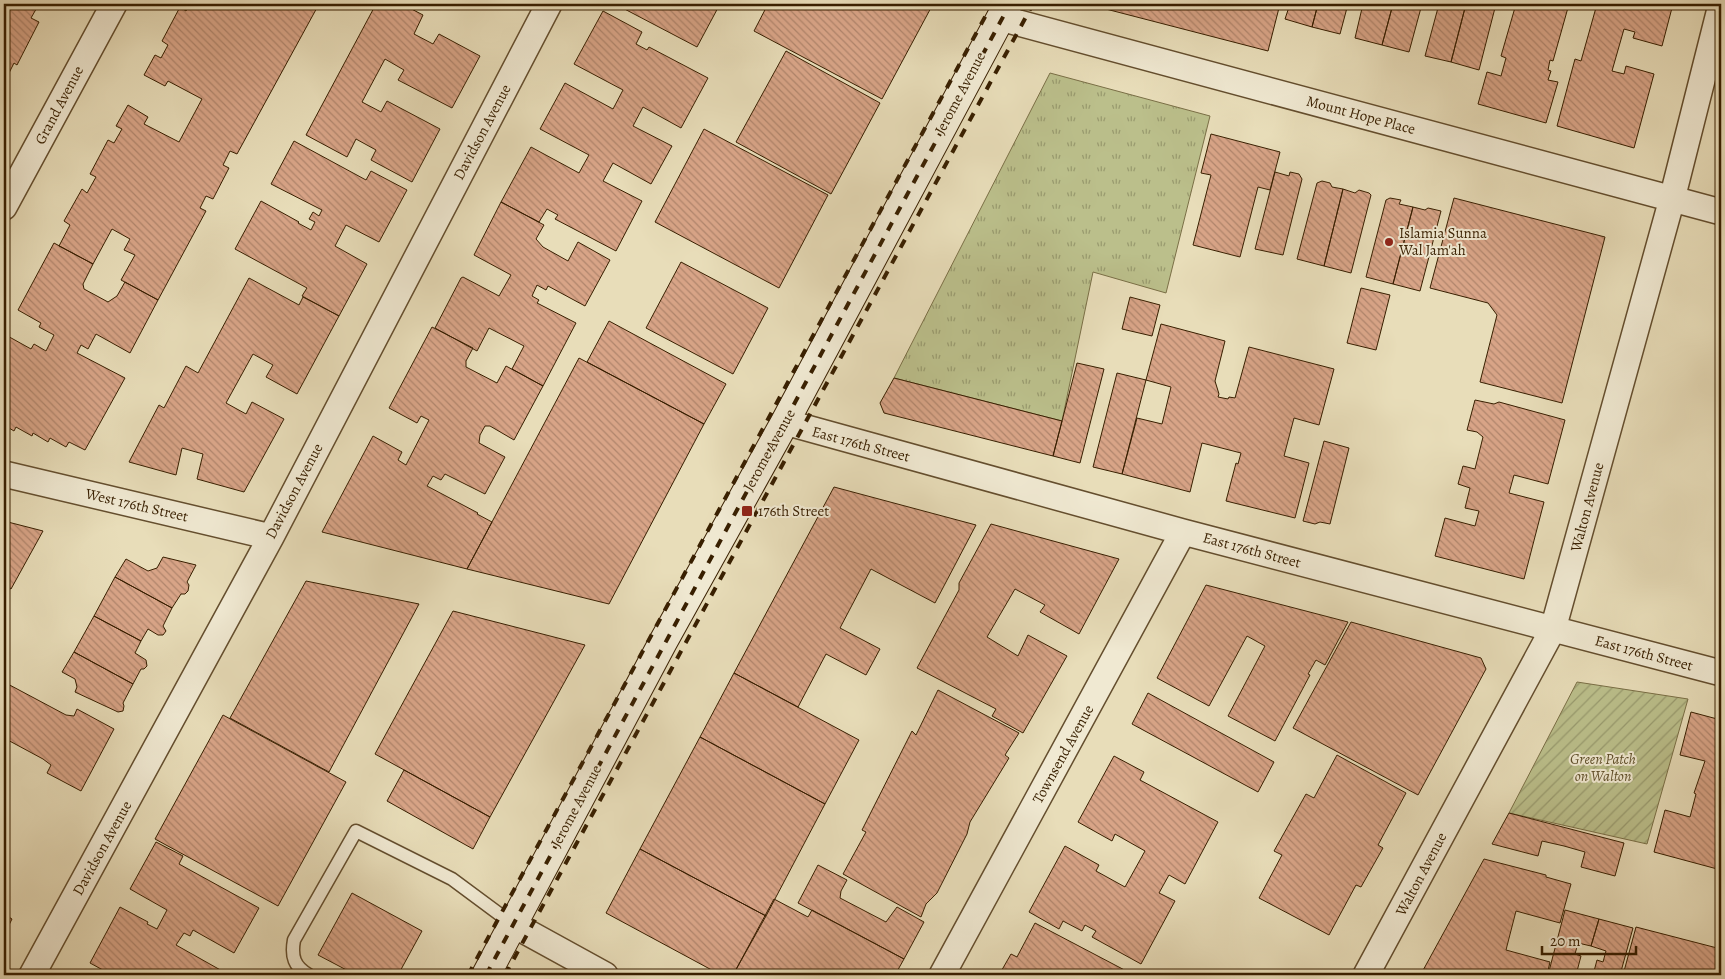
<svg xmlns="http://www.w3.org/2000/svg" width="1725" height="979" viewBox="0 0 1725 979" font-family="Alegreya,serif">
<defs>
<pattern id="grass-tufts" width="24" height="20" patternUnits="userSpaceOnUse" patternTransform="scale(1.25)"><rect width="24" height="20" fill="#bbbf8b"/><path d="M3 7l-1-3M5 7V3M7 7l1-3M15 17l-1-3M17 17v-4M19 17l1-3" fill="none" stroke="#999b6f"/></pattern>
<pattern id="garden-furrows" width="10" height="10" patternUnits="userSpaceOnUse" patternTransform="scale(1.25)"><rect width="10" height="10" fill="#bbbf8b"/><path d="M-1 1l2-2M0 10L10 0M9 11l2-2" fill="none" stroke="#999b6f"/></pattern>
<pattern id="building-back-hatch" width="6" height="6" patternUnits="userSpaceOnUse" patternTransform="scale(1.25)"><rect width="6" height="6" fill="#d8a487"/><path d="M-1 5l2 2M0 0l6 6M5-1l2 2" fill="none" stroke="#b0856c"/></pattern>
</defs>
<rect width="100%" height="100%" fill="#e8ddb9"/>
<filter id="stains"><feTurbulence type="fractalNoise" baseFrequency=".004" numOctaves="4"/><feColorMatrix values="0 0 0 0 .2 0 0 0 0 .09 0 0 0 0 .02 0 0 0 .5 -.17"/></filter>
<radialGradient id="worn" r=".72"><stop offset=".6" stop-color="#630" stop-opacity="0"/><stop offset="1" stop-color="#630" stop-opacity=".3"/></radialGradient>
<path fill="url(#grass-tufts)" stroke="#7a6f46" d="M1050 73 1210 116 1166 293 1093 272 1062 421 894 378Z"/>
<path fill="url(#garden-furrows)" stroke="#7a6f46" d="M1577 682 1688 699 1647 844 1509 813Z"/>
<path fill="url(#building-back-hatch)" stroke="#381f00" d="M4 4H39L31 18 39 22 17 65 14 63 6 79 4 78Z
M190 4H319L237 154 230 151 223 165 229 168 213 199 206 196 200 208 206 211 158 300 121 280 135 255 124 250 130 239 112 229 93 264 59 246 70 225 64 221 82 189 87 193 96 177 90 174 108 140 114 143 122 129 116 126 128 105 148 117 144 124 179 142 202 99 168 81 165 86 144 75 155 55 161 58 168 45 162 41 180 7 186 11Z
M376 4H402L423 15 414 34 433 44 439 34 480 56 452 108 398 80 404 70 385 59 362 102 381 112 387 101 440 129 412 182 371 160 376 150 356 139 347 157 306 135Z
M615 4H720L697 47Z
M768 4H933L882 99 754 31Z
M1099 4H1280L1268 51 1102 8Z
M1290 4H1318L1312 27 1285 19Z
M1318 4H1348L1340 34 1312 27Z
M1363 4H1393L1382 45 1355 38Z
M1393 4H1422L1409 52 1382 45Z
M1439 4H1466L1451 62 1425 56Z
M1466 4H1496L1479 70 1451 62Z
M1516 4H1569L1553 61 1550 60 1548 70 1551 71 1548 80 1558 82 1546 123 1478 104 1487 72 1501 76 1506 58 1501 56Z
M1597 4H1673L1662 46 1633 38 1635 32 1624 29 1612 71 1624 74 1626 66 1654 74 1634 148 1557 126 1575 59 1581 61Z
M603 11 642 32 636 44 647 50 649 47 708 78 681 128 643 107 633 126 672 146 651 184 613 163 603 181 642 201 616 251 555 219 558 215 547 209 539 222 501 202 531 147 579 173 589 155 540 129 565 83 613 109 623 90 574 64Z
M786 51 880 103 831 194 736 142Z
M704 129 828 195 779 288 655 222Z
M1211 134 1280 152 1270 190 1258 187 1240 257 1193 245 1211 175 1201 173Z
M294 141 366 180 371 171 407 190 379 242 346 225 335 246 367 264 339 316 302 296 307 288 235 249 261 201 299 222 298 223 311 230 315 222 309 219 313 212 319 216 322 210 271 184Z
M1275 172 1289 176 1290 172 1299 174 1302 179 1283 255 1255 249Z
M1322 181 1330 183 1332 187 1343 189 1324 266 1297 259 1317 183Z
M1343 189 1355 193 1359 190 1369 193 1371 195 1351 273 1324 266Z
M1390 198 1401 200 1399 204 1413 207 1393 284 1366 277 1386 200Z
M1454 198 1605 237 1562 403 1480 382 1497 315 1488 303 1430 288Z
M501 202 544 225 536 239 543 247 568 261 578 242 610 260 585 306 548 286 546 290 537 285 532 296 539 300 537 303 576 323 543 386 512 369 524 346 489 328 477 351 435 328 461 278 463 277 499 296 511 275 474 255Z
M1413 207 1425 210 1428 208 1441 211 1420 291 1393 284Z
M54 243 93 264 83 284 84 289 108 302 117 296 125 282 158 300 130 353 96 334 88 349 81 345 77 353 125 378 85 450 69 442 66 447 50 438 48 442 33 433 32 436 16 427 14 431 4 425V334L31 349 34 344 46 351 54 335 39 327 41 323 18 310Z
M681 262 768 308 733 374 646 328Z
M249 278 299 305 303 297 339 316 297 394 266 377 273 365 253 354 226 403 246 414 252 402 284 419 244 492 197 479 203 454 182 448 176 475 129 462 159 405 164 408 186 366 198 373Z
M1361 288 1390 295 1376 350 1347 343Z
M1130 297 1160 305 1152 336 1122 329Z
M609 321 726 384 704 424 587 362Z
M1161 324 1225 341 1215 381 1219 394 1218 397 1228 399 1229 397 1235 398 1249 347 1334 369 1319 425 1294 418 1284 456 1309 463 1295 518 1226 501 1236 463 1238 464 1241 453 1202 443 1190 492 1122 474 1137 418 1162 424 1171 387 1146 380Z
M432 327 473 348 466 361V367L497 383 506 366 543 386 514 440 490 426H485L480 435 479 443 505 457 485 494 445 474 441 480 433 476 427 486 478 513 477 514 492 522 467 569 322 532 373 436 402 452 398 460 406 465 429 420 421 416 417 423 389 408Z
M579 358 704 424 609 604 467 569Z
M1077 363 1104 369 1080 463 1053 456Z
M1117 373 1146 380 1122 474 1093 467Z
M894 378 1062 421 1053 456 884 413 880 403Z
M1475 400 1494 404 1499 402 1565 420 1548 484 1514 475 1509 493 1544 502 1524 579 1435 556 1445 518 1475 526 1479 511 1465 508 1470 488 1458 484 1463 466 1475 469 1483 437 1477 432 1467 430Z
M1324 441 1349 448 1330 524 1320 522 1315 524 1303 521Z
M834 487 976 525 935 603 871 569 840 628 880 649 866 675 826 654 798 707 734 673Z
M4 521 43 531 11 589 7 587 4 593Z
M991 524 1119 559 1079 634 1040 612 1045 605 1015 589 987 637 1018 656 1028 635 1067 656 1023 733 992 716 996 709 917 668 959 590V583Z
M163 557 196 565 187 582 189 585 188 591 185 594H181L172 608 115 577 126 559 148 571 157 568Z
M115 577 172 608 163 626 166 631 163 635H158L148 629 141 641 94 616Z
M306 581 419 604 329 772 230 718Z
M1206 585 1348 622 1325 665 1316 660 1308 674 1310 675 1275 741 1228 716 1265 646 1247 636 1209 706 1157 678Z
M453 611 585 645 490 817 375 754Z
M94 616 141 641 135 653 146 660 147 666 144 669H141L133 684 74 652Z
M1351 622 1481 658 1486 669 1418 795 1293 728Z
M74 652 133 684 123 703 124 706 123 711 118 712 75 692 77 687 75 679 62 672Z
M734 673 859 740 825 804 700 737Z
M4 682 66 715 74 716 77 709 114 729 81 791 47 773 51 765 43 759 4 738Z
M938 690 1019 733 1005 755 1009 758 970 822 967 834 937 893 926 904 921 917 843 874 866 832 862 830 912 731 916 735Z
M1148 693 1274 762 1258 792 1132 724Z
M1691 712 1721 720V870L1654 852 1665 810 1690 817 1696 794 1694 793 1705 761 1680 755Z
M223 715 346 782 278 906 155 839Z
M700 737 825 804 766 916 640 849Z
M1337 755 1406 793 1378 845 1383 848 1361 887 1356 885 1329 935 1259 898 1282 855 1274 851 1306 794 1314 798Z
M1114 756 1144 772 1140 780 1218 822 1185 884 1169 875 1159 893 1175 901 1141 964 1092 937 1096 931 1085 925 1082 931 1063 921 1059 929 1029 912 1065 846 1099 865 1096 871 1125 887 1145 851 1115 834 1112 841 1078 822Z
M404 770 490 817 473 849 387 801Z
M1509 813 1624 843 1615 876 1581 867 1585 852 1564 846 1542 841 1538 856 1492 844Z
M156 842 183 856 179 864 259 908 234 953 193 930 190 936 184 933 176 945 224 972 222 975H112L90 963 120 907 148 922 147 924 157 929 167 910 130 889Z
M640 849 766 916 733 975H721L606 913Z
M1484 859 1546 875V877L1571 884 1560 923 1516 911 1506 950 1550 962 1547 975H1428L1421 974Z
M818 865 847 880 841 891 840 898 886 922 897 907 924 922 904 959 798 903Z
M352 893 422 931 398 975H356L318 955Z
M774 899 808 917 812 910 904 959 895 975H733Z
M1565 910 1599 919 1591 946 1578 943 1575 954 1581 956 1576 975H1548Z
M4 914 12 919 4 935Z
M1599 919 1633 928 1620 975H1593L1597 960 1603 962 1606 951 1591 946Z
M1035 923 1134 975H999L1011 954 1017 957Z
M1636 927 1721 949V975H1623Z"/>
<g fill="none" stroke-linecap="round" stroke-linejoin="round">
<defs>
<path id="lane" d="M309 975C294 967 291 956 294 940L356 831 452 879 514 925"/>
<path id="street" d="M1000 18 1721 212
M4 207 114 4
M785 422 1183 532 1721 673
M4 474 271 537
M514 925 605 975
M32 975 271 537 549 4
M942 975 1183 532
M1366 975 1553 629 1672 199 1721 5"/>
<path id="secondary" d="M486 975 663 642 785 422 1008 4"/>
</defs>
<use href="#lane" stroke="#644e2e" stroke-width="15"/>
<use href="#street" stroke="#644e2e" stroke-width="28"/>
<use href="#secondary" stroke="#381f00" stroke-width="30"/>
<use href="#lane" stroke="#f0e9d2" stroke-width="12"/>
<use href="#street" stroke="#f0e9d2" stroke-width="25"/>
<use href="#secondary" stroke="#f0e9d2" stroke-width="28"/>
<path stroke="#381f00" stroke-width="4" stroke-dasharray="9 9" stroke-linecap="butt" d="M468 975 992 4
M486 975 1010 4
M505 975 1033 4"/>
</g>
<g fill="#8f2418" stroke="#f0e9d2" stroke-width="2">
<circle cx="1389" cy="242" r="5"/>
<rect x="741" y="505" width="12" height="12" rx="2.5"/>
</g>
<g text-anchor="middle" dominant-baseline="central" stroke-width="4" stroke-linejoin="round" paint-order="stroke">
<g font-size="15" fill="#381f00" stroke="#f0e9d2">
<text transform="translate(960 93) rotate(-62)">Jerome Avenue</text>
<text transform="translate(59 105) rotate(-62)">Grand Avenue</text>
<text transform="translate(1361 115) rotate(15)">Mount Hope Place</text>
<text transform="translate(482 132) rotate(-62)">Davidson Avenue</text>
<text transform="translate(861 444) rotate(15)">East 176th Street</text>
<text transform="translate(769 450) rotate(-61)">Jerome Avenue</text>
<text transform="translate(294 491) rotate(-62)">Davidson Avenue</text>
<text transform="translate(137 505) rotate(13)">West 176th Street</text>
<text transform="translate(1587 507) rotate(-75)">Walton Avenue</text>
<text transform="translate(1252 550) rotate(15)">East 176th Street</text>
<text transform="translate(1644 653) rotate(15)">East 176th Street</text>
<text transform="translate(1063 754) rotate(-61)">Townsend Avenue</text>
<text transform="translate(576 806) rotate(-62)">Jerome Avenue</text>
<text transform="translate(102 848) rotate(-61)">Davidson Avenue</text>
<text transform="translate(1421 874) rotate(-62)">Walton Avenue</text>
</g>
<g font-size="15" fill="#381f00" stroke="#f0e9d2" text-anchor="start">
<text x="1399" y="233">Islamia Sunna<tspan x="1399" dy="17">Wal Jam'ah</tspan></text>
<text x="758" y="511">176th Street</text>
</g>
<g font-size="15" font-style="italic" fill="#5f4f2a" stroke="#f0e9d2">
<text x="1603" y="759">Green Patch<tspan x="1603" dy="17">on Walton</tspan></text>
</g>
</g>
<rect width="1725" height="979" fill="none" stroke="#e8ddb9" stroke-width="20"/>
<rect x="5" y="5" width="1715" height="969" fill="none" stroke="#381f00" stroke-width="2.5"/>
<rect x="10" y="10" width="1705" height="959" fill="none" stroke="#381f00"/>
<path d="M1542 946v8h94v-8" fill="none" stroke="#381f00" stroke-width="2.5"/>
<text x="1550" y="946" font-size="15" fill="#381f00" stroke="#f0e9d2" stroke-width="4" paint-order="stroke">20 m</text>
<rect width="100%" height="100%" filter="url(#stains)"/>
<rect width="100%" height="100%" fill="url(#worn)"/>
</svg>
